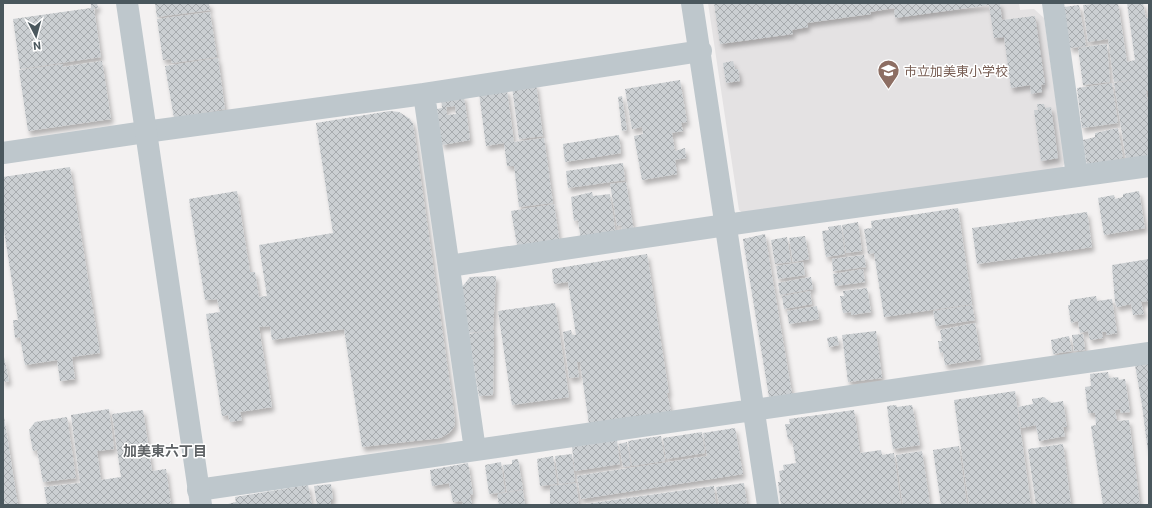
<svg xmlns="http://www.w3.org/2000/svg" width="1152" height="508" viewBox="0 0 1152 508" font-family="Roboto,'Noto Sans JP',sans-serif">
<defs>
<pattern id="building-cross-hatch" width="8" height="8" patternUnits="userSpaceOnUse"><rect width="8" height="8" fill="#cbcfd2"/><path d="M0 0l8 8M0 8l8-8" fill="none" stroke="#a7abae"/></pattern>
<filter id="shadow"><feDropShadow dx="2.5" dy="4.5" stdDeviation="2" flood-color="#0004"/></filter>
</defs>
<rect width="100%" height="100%" fill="#f3f1f1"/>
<path fill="#e4e2e3" d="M708 3H1019L1020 10 1034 9 1044 18 1065 163 1061 169 747 216 739 210Z"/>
<path fill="url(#building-cross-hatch)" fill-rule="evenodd" filter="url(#shadow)" d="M91 3H97L98 8 94 9 101 57 20 69 13 19 91 8Z
M155 3H209L210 10 157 17Z
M714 3H1000L1002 20 1035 16 1045 84 1041 85 1042 92 1031 94 1030 85 1011 88 1004 37 994 38 989 5 895 18 894 8 870 12 871 14 807 23 808 27 792 30 793 34 720 44Z
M1102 3H1118L1127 62 1135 60 1127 3H1143L1146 18 1149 17V91H1146L1149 108V156L1126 159 1114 83 1133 80 1114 82 1108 39 1088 42 1083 5Z
M1079 5 1086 46 1070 48 1064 7Z
M210 12 217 57 172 63 171 59 163 60 157 19Z
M1107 44 1110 82 1083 85 1078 48Z
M218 58 225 109 174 118 165 66Z
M102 61 111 119 28 131 19 70 63 64V67Z
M733 61 735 69H738L740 81 726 83 723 63Z
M680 80 687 122 681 123 683 131 672 133 675 151 685 148 686 158 675 160 677 174 642 180 634 136 643 134 642 127 632 129 625 89Z
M1112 83 1118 123 1082 128 1077 88Z
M536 84 543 136 519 139 512 87Z
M507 90 514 142 544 138 553 203 519 207 514 166H507L504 143 486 146 479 93Z
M441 96H464L470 140 442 145 437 109 442 108ZM455 106 456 114 447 115 446 107Z
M622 96 627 130 622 131 618 97Z
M1037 104H1044L1045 108 1051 107 1058 158 1041 161 1034 110H1038Z
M390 111 399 112 410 119 413 124 455 420 454 427 449 433 440 438 362 447 344 329 272 340 270 326 259 327 272 407 240 412 242 420 230 422 228 415 222 416 206 314 220 312 217 299 205 300 189 199 237 191 250 272H255L259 297 267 296 259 245 333 233 316 123Z
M1118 128 1123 158 1087 165 1083 140 1095 137V133Z
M619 135 621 153 565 162 563 144Z
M623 163 625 180 568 188 566 171Z
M70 167 100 353 72 357 75 379 60 381 57 360 25 365 20 337 15 338 13 320H18L3 224V177Z
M626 182 634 232 623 234 621 225 617 226 610 184Z
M1139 191 1145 228 1104 235 1098 198 1114 195 1115 199 1123 197V194Z
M592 192 593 196 610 194 616 236 581 241 578 220 574 221 571 197Z
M554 204 560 244 518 250 511 211Z
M958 208 972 304 884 317 874 253 868 254 864 229 872 228 871 221Z
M1087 212 1092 247 977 264 972 228Z
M858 222 862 251 846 253 842 225Z
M841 225 845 254 826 257 822 231 829 230 828 227Z
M765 234 792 394 769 397 743 239Z
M805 236 809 259 793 262 789 238Z
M787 237 791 262 775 264 771 240Z
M647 254 669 393H667L671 412 641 417 640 415H636L635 417 589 424 580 362H577L579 377 569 378 563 332 571 330 572 335H576L568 282 554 284 552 269Z
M864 255 866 267 833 271 832 259Z
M1149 259V301L1141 302 1144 314 1133 315 1131 304 1117 307 1115 302 1112 265Z
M803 262 805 275 778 279 776 266Z
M863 269 865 282 835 286 833 274Z
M496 276 493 330 469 333 462 287 470 277Z
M811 277 813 289 780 295 778 283Z
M867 288 871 312 851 315V312L843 313 840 296H844L843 291Z
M810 291 812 304 784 309 782 296Z
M1096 296 1097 301 1112 299 1117 333 1107 335 1106 332H1102L1103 338 1090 340 1088 331 1080 333 1078 321 1071 323 1068 305H1070V300Z
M555 303 569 397 512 405 498 311Z
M972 305 975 320 936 326 933 311Z
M817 306 819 319 789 324 787 311Z
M975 323 981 359 945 365 943 352 940 353 938 341H942L940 330Z
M494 330 493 395 479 396 469 334Z
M876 331 882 378 848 382 842 335Z
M1083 334 1085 350 1074 351 1072 335Z
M837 336 839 345 829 347 827 338Z
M1069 336 1072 351 1053 354 1051 340Z
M3 352 9 381 3 382Z
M1149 363V404L1142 405 1135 365Z
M1108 372 1109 378 1118 377 1119 380 1125 379 1130 412 1121 413 1120 409 1115 410 1117 421 1129 420 1140 505H1103L1091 426 1096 425 1095 413H1088L1085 387 1091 386 1090 374Z
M1015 391 1031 505H969L954 400Z
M1044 397 1051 403 1063 401 1067 427H1063L1065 436 1039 441 1036 425 1021 428 1018 407 1033 404 1032 399Z
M1149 404V452H1148L1142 405Z
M896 405 897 407 912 405 920 445 893 449 887 406Z
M109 409 114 449 97 451 101 480 121 477 112 414 143 410 152 471 166 469 171 505H47L44 487 80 483 71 415Z
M854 410 860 453 881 450 882 455 894 453 901 505H781L778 482H781L779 471 784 470 783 465 796 463 792 439H788L785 424H790L789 419Z
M3 417H4L18 505H3Z
M67 417 76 478 43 482 37 450 33 451 29 430 35 422Z
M735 428 743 474 581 499 577 476 707 456 703 433Z
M702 432 705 453 666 459 663 438Z
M661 436 665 461 632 466 628 441Z
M617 440 620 464 575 471 572 447Z
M627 442 631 466 623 467 619 444Z
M1063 444 1071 505H1036L1028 449Z
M959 446 967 505H941L933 450Z
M922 451 930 505H903L896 455Z
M572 454 575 482 559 484 555 456Z
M553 456 557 484 540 486 537 459Z
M518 459 523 489 507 492 503 465 512 464V460Z
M501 462 505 492 489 494 485 465Z
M468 463 473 494 470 495 472 505H463L462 501 453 502 449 483 432 486 430 470Z
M576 483 579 505H550V486Z
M744 483 747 505H719L716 487Z
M331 484 333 499 331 500V505H317L314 486Z
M308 485 312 505H224L236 502 235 497Z
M714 486 716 505H586V504Z
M523 490 525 505H499L497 494Z"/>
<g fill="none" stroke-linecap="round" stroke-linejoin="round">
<path stroke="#bec7cc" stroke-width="22" d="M692 3 768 505
M1053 3 1077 176
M424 94 475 450
M3 153 145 132 424 94 701 51
M449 266 726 225 1149 166
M198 490 1149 353"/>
<path stroke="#bec7cc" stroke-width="22" d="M127 3 201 505"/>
</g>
<defs>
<symbol id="school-pin" viewBox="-11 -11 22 30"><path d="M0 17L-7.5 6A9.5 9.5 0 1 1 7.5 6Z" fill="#8d6e63" stroke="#fff"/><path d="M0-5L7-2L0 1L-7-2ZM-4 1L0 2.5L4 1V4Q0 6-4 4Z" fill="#fff"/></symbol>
</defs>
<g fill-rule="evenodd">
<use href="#school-pin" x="876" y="58" width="25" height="34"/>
</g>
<g text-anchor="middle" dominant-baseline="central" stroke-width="3" stroke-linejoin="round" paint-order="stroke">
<g font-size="13" fill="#785e54" stroke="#fff" text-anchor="start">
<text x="904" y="71">市立加美東小学校</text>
</g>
<g font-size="14" font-weight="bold" fill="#5e6265" stroke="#fff">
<text x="165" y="451">加美東六丁目</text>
</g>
</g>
<rect width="1152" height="508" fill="none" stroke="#4a575d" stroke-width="8"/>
<g transform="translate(36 36) rotate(174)" stroke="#ffffff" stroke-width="3" paint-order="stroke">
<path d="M0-3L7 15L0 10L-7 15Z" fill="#4a575d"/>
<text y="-6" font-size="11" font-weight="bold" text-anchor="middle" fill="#4a575d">N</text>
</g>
</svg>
